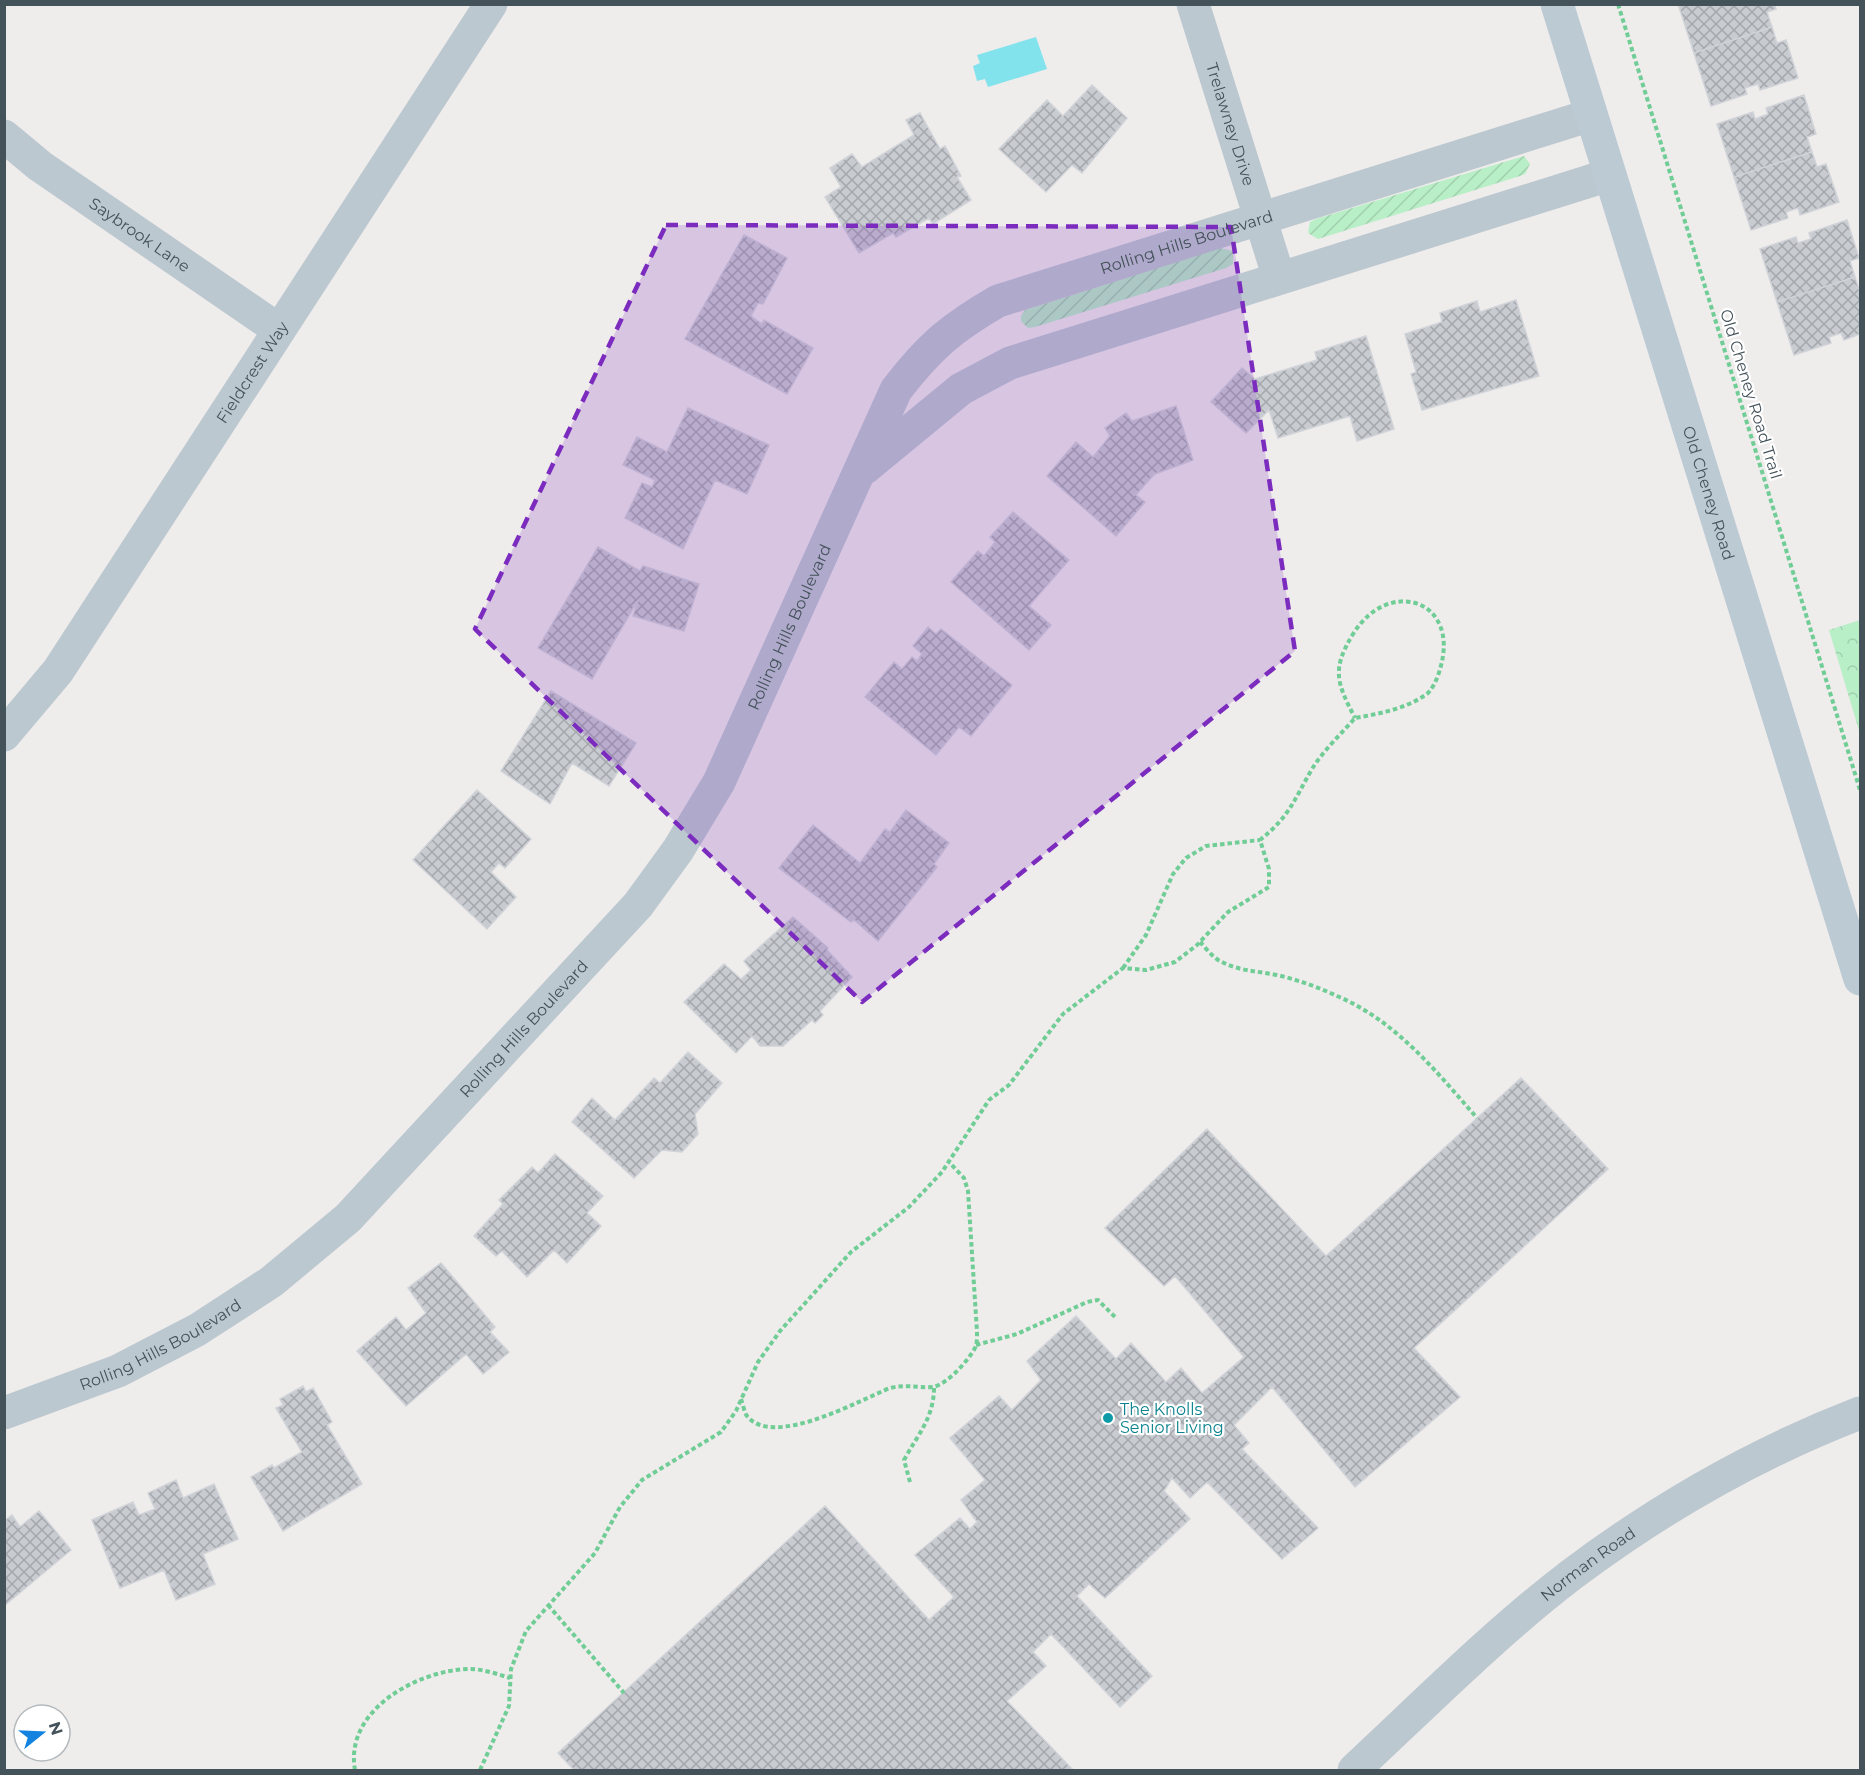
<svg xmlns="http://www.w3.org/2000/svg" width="1865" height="1775" viewBox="0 0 1865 1775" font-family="Montserrat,sans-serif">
<defs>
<pattern id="forest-crowns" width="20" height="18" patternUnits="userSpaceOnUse" patternTransform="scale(1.5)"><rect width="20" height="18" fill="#b8efc7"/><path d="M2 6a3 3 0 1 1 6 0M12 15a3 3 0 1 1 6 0" fill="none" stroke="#9fcfad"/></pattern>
<pattern id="garden-furrows" width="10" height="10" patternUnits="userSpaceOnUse" patternTransform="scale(1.5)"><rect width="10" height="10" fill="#b8efc7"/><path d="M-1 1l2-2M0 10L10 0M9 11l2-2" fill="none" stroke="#9fcfad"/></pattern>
<pattern id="building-cross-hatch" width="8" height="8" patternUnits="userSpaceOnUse" patternTransform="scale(1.5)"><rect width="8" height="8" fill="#c8ccd1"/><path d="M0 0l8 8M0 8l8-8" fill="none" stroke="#a4a8ad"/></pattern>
</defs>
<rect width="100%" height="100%" fill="#efecec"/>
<path fill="url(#forest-crowns)" d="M1860 620V734L1829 630Z"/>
<path fill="url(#garden-furrows)" d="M1524 156 1530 164 1525 174 1520 176 1318 239 1308 233 1310 222 1316 219Z
M1220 248 1233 251V264L1226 268 1035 327 1028 328 1021 321V316L1025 310Z"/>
<path fill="#83e3ed" d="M1036 37 1047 69 988 87 985 79 977 81 973 66 980 63 977 55Z"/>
<path fill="url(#building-cross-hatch)" stroke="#d0d3d8" stroke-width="1.5" d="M1678 4H1774L1776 9 1767 12 1772 27 1694 53Z
M1772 27 1777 43 1786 40 1798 78 1760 90 1758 84 1745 88 1747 94 1711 106 1694 53Z
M1092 85 1127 118 1082 173 1072 165 1046 192 999 149 1047 100 1063 116Z
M1804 95 1816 134 1807 137 1812 152 1734 177 1717 124 1753 112 1755 119 1768 114 1766 108Z
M920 113 940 149 945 146 961 176 957 177 971 200 933 224 929 218 896 237 893 233 859 253 825 197 841 187 830 168 852 154 862 167 914 135 906 120Z
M1812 152 1817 167 1826 164 1839 202 1800 215 1798 208 1786 212 1788 218 1751 230 1734 177Z
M1847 220 1859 258 1850 261 1855 277 1777 302 1760 249 1796 237 1798 243 1811 239 1809 233Z
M744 235 787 258 763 304 758 303 751 316 762 324 764 320 813 348 787 394 685 339Z
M1855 277 1860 292V334L1844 340 1841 333 1829 337 1831 343 1794 355 1777 302Z
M1516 300 1539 376 1422 410 1411 374 1416 372 1405 334 1442 322 1440 313 1477 301 1480 312Z
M1366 336 1394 429 1357 441 1350 416 1278 438 1269 410 1246 433 1211 402 1242 368 1255 379 1317 360 1315 352Z
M1176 406 1193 460 1155 474 1149 480 1136 495 1145 502 1116 536 1047 476 1076 442 1093 457 1110 436 1105 428 1126 413 1132 421Z
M688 408 769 445 747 494 715 480 683 549 625 518 642 483 652 487 655 480 623 465 637 437 667 452Z
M1013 512 1069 560 1029 606 1051 625 1029 650 951 582 978 551 984 556 995 542 990 537Z
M598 547 640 571 643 566 699 584 684 631 633 616 638 600 592 679 538 648Z
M928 627 936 634 941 629 1012 685 971 736 959 727 936 755 865 697 894 662 902 669 912 657 917 661 922 654 913 646Z
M551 691 636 743 609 786 572 763 550 804 501 771Z
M477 790 531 839 505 868 499 863 491 872 516 897 487 929 413 860Z
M906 810 949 843 934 864 937 867 878 941 854 920 851 922 779 868 813 825 860 863 885 829 890 832Z
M793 917 828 948 827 950 852 977 820 1011 823 1015 815 1023 812 1020 783 1046H760L752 1036 736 1053 684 1002 724 964 741 979 751 970 744 961Z
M688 1052 722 1083 695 1114 698 1134 682 1152 662 1150 634 1178 572 1122 592 1098 615 1120 654 1078 660 1083Z
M1521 1078 1608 1169 1414 1348 1460 1397 1355 1487 1272 1387 1234 1425 1249 1443 1242 1449 1318 1528 1282 1559 1207 1482 1190 1498 1172 1478 1164 1491 1190 1519 1105 1598 1089 1584 1077 1596 1152 1676 1120 1707 1051 1634 1033 1652 1046 1666 1007 1701 1073 1770H574L558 1753 825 1506 929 1620 954 1597 915 1555 960 1518 970 1529 977 1522 961 1500 985 1480 950 1438 999 1396 1012 1410 1041 1380 1027 1361 1076 1316 1116 1359 1131 1343 1166 1382 1181 1368 1202 1393 1244 1357 1175 1276 1164 1286 1105 1228 1207 1129 1326 1256Z
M555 1154 603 1196 587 1213 601 1226 567 1263 554 1250 527 1277 502 1251 496 1256 474 1236 503 1204 499 1200 532 1167 538 1173Z
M441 1263 495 1327 490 1332 509 1352 483 1374 466 1354 406 1406 357 1351 396 1317 406 1330 426 1313 408 1288Z
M303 1386 306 1392 313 1388 332 1422 327 1425 362 1484 283 1531 251 1477 272 1465 274 1468 302 1452 276 1408 283 1405 280 1399Z
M176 1480 183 1498 214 1484 238 1539 203 1554 215 1584 176 1600 164 1570 120 1588 92 1520 133 1502 139 1515 155 1509 148 1493Z
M39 1511 71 1550 4 1606V1521L12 1515 20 1527Z"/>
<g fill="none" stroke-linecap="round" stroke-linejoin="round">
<path stroke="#6fcd95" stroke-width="4" stroke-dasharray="4.5 3" stroke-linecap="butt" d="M1618 4 1860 790
M1200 942C1206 948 1212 957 1220 961 1238 971 1257 971 1277 975 1298 980 1318 987 1337 996 1396 1021 1436 1071 1477 1118
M1123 968 1146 935 1173 874 1186 858 1206 846 1260 840
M976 1345 1017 1334 1087 1302 1098 1300 1115 1317
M741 1399C743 1404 744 1412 747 1416 773 1449 860 1400 890 1388 906 1384 917 1388 932 1387 946 1386 970 1359 976 1346 977 1343 977 1336 977 1332L968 1191 964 1178 949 1162
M910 1482 904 1460C918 1434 934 1418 934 1387
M548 1605 624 1693
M355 1770C344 1710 418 1670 469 1669 483 1669 497 1674 510 1678
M480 1770 509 1706 511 1669 526 1631 595 1553 620 1507 642 1480 721 1432 736 1411 758 1362 780 1331 851 1252 909 1207 942 1172 989 1100 1009 1085 1063 1014 1123 968 1146 970 1175 962 1197 945 1228 912 1269 887V869L1260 840C1290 816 1294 800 1312 769 1323 751 1341 734 1355 718 1378 714 1404 709 1424 696 1432 692 1438 677 1440 669 1461 600 1389 576 1353 634 1331 670 1337 683 1355 718"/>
<g stroke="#bcc8cf" stroke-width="33">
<path id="s1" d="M1193 4 1279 278"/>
<path id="s2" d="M4 136 40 166 279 330"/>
<path d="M865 468 961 389 1010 363 1609 175"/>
<path id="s3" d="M4 735 58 671 491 4"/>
<path id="s4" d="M4 1413 118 1371 197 1330 271 1282 348 1218 638 905 678 850 719 782 896 390C929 347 951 328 998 301L1591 115"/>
<path id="s5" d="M1354 1770C1425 1704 1494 1634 1571 1575 1660 1508 1756 1453 1860 1413"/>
</g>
<path stroke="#bccad4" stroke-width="33" id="s6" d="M1557 4 1860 979"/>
</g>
<path fill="#7b2cbf" fill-opacity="0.2" stroke="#7b2cbf" stroke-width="4.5" stroke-dasharray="12 8" stroke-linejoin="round" d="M666 225 1231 227 1295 651 862 1002 475 629Z"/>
<circle fill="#0f9aa8" stroke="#fff" stroke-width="2" cx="1108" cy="1418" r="6"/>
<g text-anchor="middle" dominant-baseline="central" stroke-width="4.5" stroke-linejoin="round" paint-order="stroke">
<g font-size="16" fill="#44525a" stroke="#fff">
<text stroke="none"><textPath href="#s1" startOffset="126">Trelawney Drive</textPath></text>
<text stroke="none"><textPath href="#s2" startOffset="168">Saybrook Lane</textPath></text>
<text stroke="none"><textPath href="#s4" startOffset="1737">Rolling Hills Boulevard</textPath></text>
<text stroke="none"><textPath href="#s3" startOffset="440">Fieldcrest Way</textPath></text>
<text transform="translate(1751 394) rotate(73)">Old Cheney Road Trail</text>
<text stroke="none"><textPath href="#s6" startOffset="512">Old Cheney Road</textPath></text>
<text stroke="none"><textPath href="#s4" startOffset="1143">Rolling Hills Boulevard</textPath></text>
<text stroke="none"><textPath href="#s4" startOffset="657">Rolling Hills Boulevard</textPath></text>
<text stroke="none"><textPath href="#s4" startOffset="171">Rolling Hills Boulevard</textPath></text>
<text stroke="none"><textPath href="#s5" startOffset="312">Norman Road</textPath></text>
</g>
<g font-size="16" fill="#0d838f" stroke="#fff" text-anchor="start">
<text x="1120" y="1409">The Knolls<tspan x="1120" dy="18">Senior Living</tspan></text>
</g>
</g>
<rect width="1865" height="1775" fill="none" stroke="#44525a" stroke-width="12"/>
<g transform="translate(42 1733) rotate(72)"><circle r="28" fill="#ffffff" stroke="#b4babd" stroke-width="1.5"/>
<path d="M0-4.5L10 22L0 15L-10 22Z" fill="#1483e0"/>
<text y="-9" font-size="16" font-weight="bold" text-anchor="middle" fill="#44525a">N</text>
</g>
</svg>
